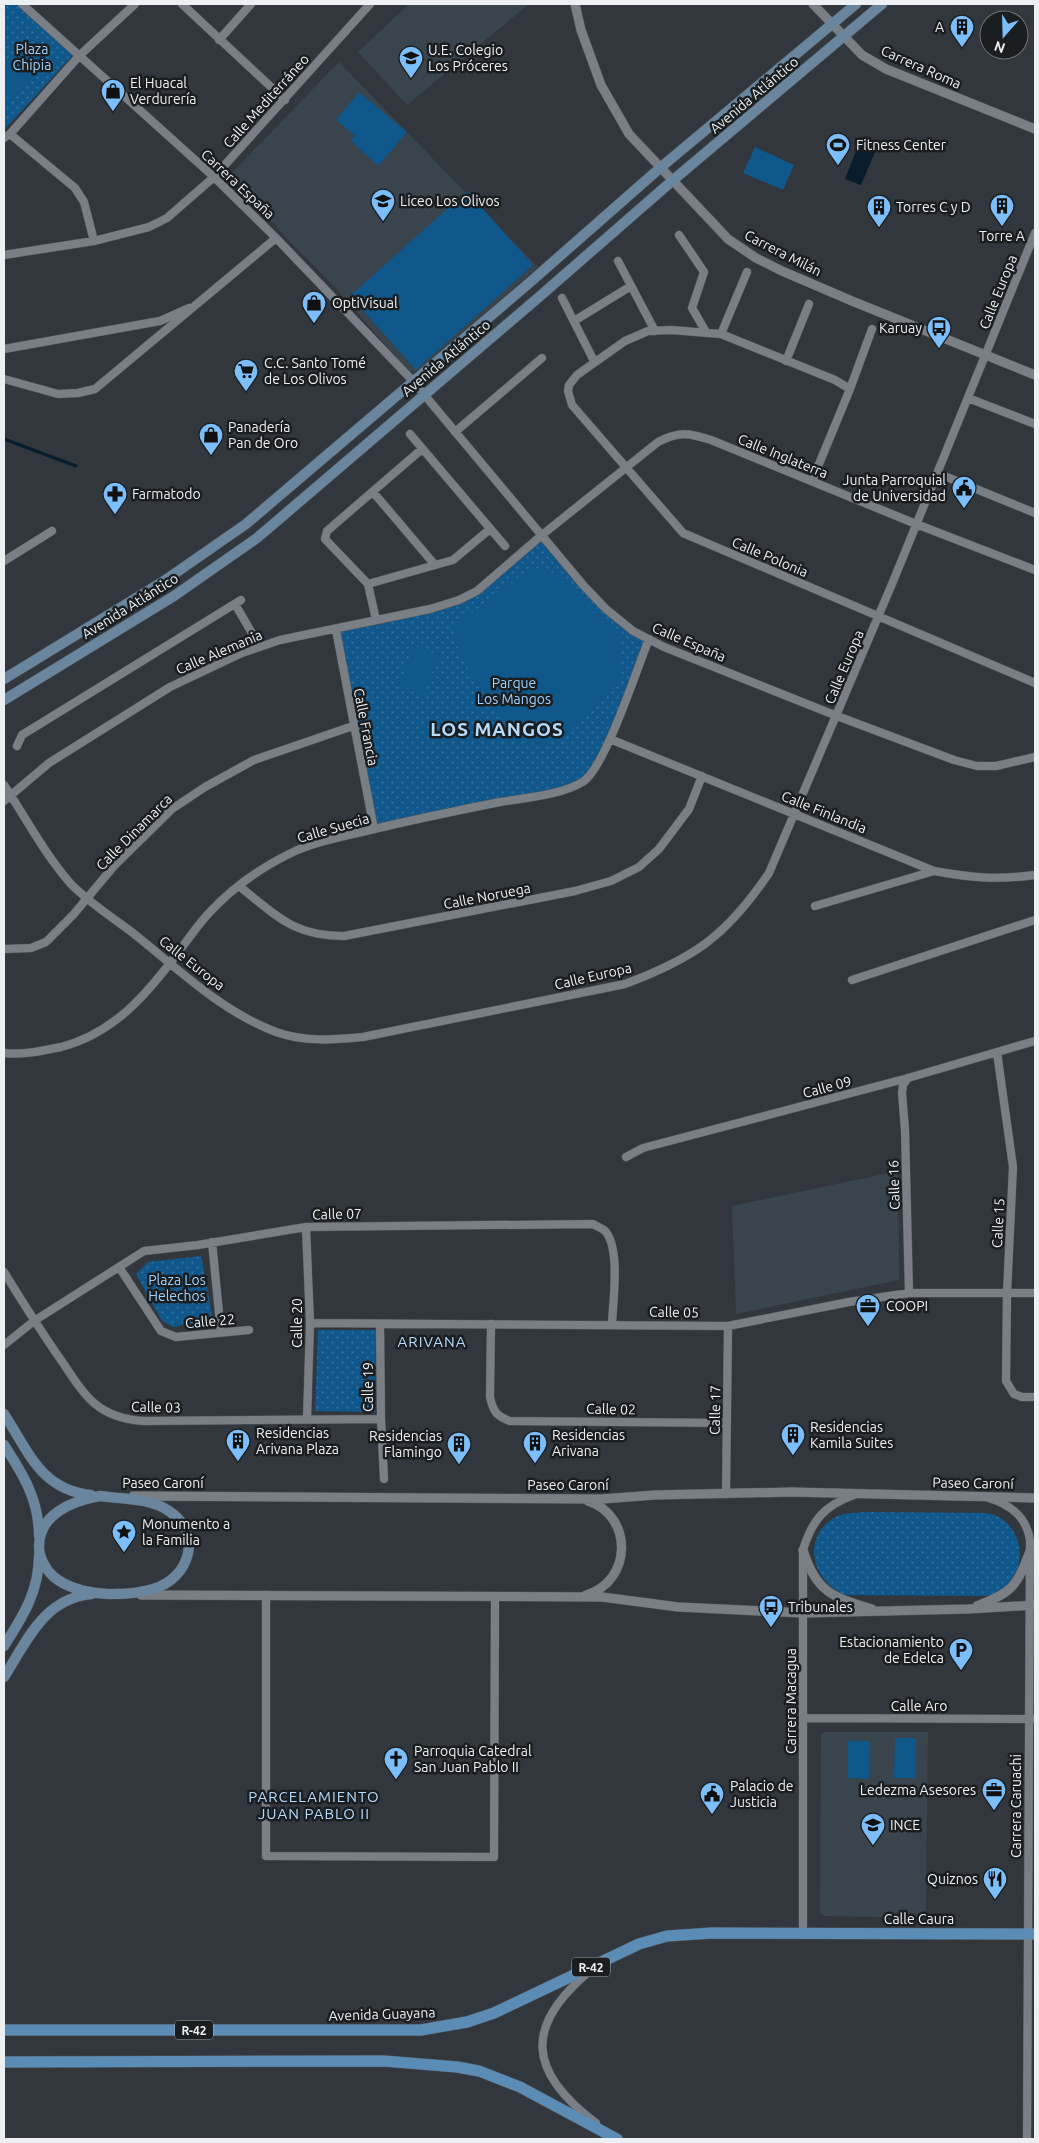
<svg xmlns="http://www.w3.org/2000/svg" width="1039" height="2143" viewBox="0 0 1039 2143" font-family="Ubuntu,sans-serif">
<defs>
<pattern id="green-dots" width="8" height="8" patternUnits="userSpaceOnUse" patternTransform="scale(1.25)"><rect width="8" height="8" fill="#10578b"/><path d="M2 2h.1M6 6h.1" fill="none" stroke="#336f9c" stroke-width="1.8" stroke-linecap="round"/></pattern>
</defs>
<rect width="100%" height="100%" fill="#31373c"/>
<path fill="#39444c" d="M409 4H529L407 105 358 52Z
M339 62 538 267 419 370 413 372 408 371 332 284 295 247 230 175Z
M898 1171 899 1280 736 1314 732 1206Z
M824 1732H928L926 1918 825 1916 820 1913 821 1734Z"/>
<path fill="url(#green-dots)" d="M4 4H17L73 55 4 130Z
M542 535 606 609 649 639 594 769 571 787 374 829 336 630 430 609 477 591Z
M201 1256 213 1320 173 1327 162 1321 136 1274 148 1262Z
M318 1330H376L375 1412 315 1411Z
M868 1512 986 1513C1031 1520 1031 1589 986 1596L845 1595C812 1581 801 1538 834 1518 844 1512 857 1513 868 1512Z"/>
<path fill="#10578b" d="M30 44 48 62 10 100 4 94V69Z
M359 92 407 132 378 166 350 140 355 136 336 120Z
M755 147 794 165 783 190 743 173Z
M467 191 533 265 416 370 350 296Z
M538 568 554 573 618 637 621 653 619 678 586 715 549 745 522 741C501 712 450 658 453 622L481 608 522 574Z
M414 646 439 655 424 694 400 685Z
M895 1738H916L915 1778H894Z
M848 1741H870L869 1779 848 1778Z"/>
<path fill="#071c2d" d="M858 146 875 152 861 185 845 179Z"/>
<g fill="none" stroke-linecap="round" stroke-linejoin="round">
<path stroke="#071c2d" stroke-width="3" d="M4 439 76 466"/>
<defs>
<path id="minor" d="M22 4 214 177 276 238 412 380 584 586 606 609 633 631 664 647 837 716 954 760 977 766H996L1035 757
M182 4 285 100
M219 40 251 4
M10 134 75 188 84 202 94 241
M4 138 10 134 79 56 135 4
M679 235 704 272 692 308 706 332
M4 255 94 241 149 227 167 218 214 177 370 4
M618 261 655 331
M562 298 594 361
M574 321 631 286
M721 334 747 272
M4 349 160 321 189 308
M786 361 809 304
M4 379 58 394 78 393 95 389 276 238
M850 389 872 329
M968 398 1035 424
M455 432 542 358
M410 434 505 546
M937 473 1035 513
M812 481 850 389 835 380 721 334 671 330 648 331 625 341 577 375 569 385 568 391 572 405 683 533 1035 683
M373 492 435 565
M4 561 52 531
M368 584 453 560 490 529
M235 604 260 647
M376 620 368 584 325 539 327 531 422 449
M336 630 374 829
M610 739 934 871C973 878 996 880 1035 875
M17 746 22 735 241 600
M4 785C26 818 44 853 70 883 88 902 112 917 133 933 177 968 222 1012 276 1032 304 1042 334 1040 363 1037L625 984C695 958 727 935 769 873L892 584 1035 233
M4 801 49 763 170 687 242 653 280 640 430 609 459 600 477 591 542 535 658 442C679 431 689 433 711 440L916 524 1035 570
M239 886C277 916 293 936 344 936L575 891 611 881 639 867 659 849 689 809 702 776
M815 906 934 871
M4 949 31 948 46 942 73 915 114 866 172 809 205 787 254 760 353 726
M852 980 1035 920
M997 1052 1013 1167 1007 1293 1006 1381 1014 1394 1022 1397H1035
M4 1053C23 1055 42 1051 61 1047 115 1033 148 993 180 950 189 938 198 925 208 914 231 889 260 868 291 853 314 842 341 837 366 831 411 820 455 811 500 802 524 798 563 795 584 781 606 765 637 668 649 639
M908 1078 903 1085 902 1093 905 1130 909 1293
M626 1157 643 1148 908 1078 1035 1041
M306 1227 310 1323 307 1419
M212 1242 221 1333
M119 1267 161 1331 176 1337 249 1330
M4 1272C23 1303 42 1333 63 1363 72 1376 81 1392 94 1403 108 1415 125 1420 144 1421L381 1419
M310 1323 728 1326 849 1302 909 1293H1035
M380 1324 381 1419 384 1479
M491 1324 490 1397C493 1411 496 1416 510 1421L727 1423
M4 1345 34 1321 144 1251 198 1245 306 1227 593 1224C596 1226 601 1228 604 1230 621 1245 613 1302 612 1323
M726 1494 728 1326
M989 1498C1011 1505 1027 1517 1030 1541L1027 2139
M266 1595V1856L494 1857 495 1596
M803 1718 1035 1719
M803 1933V1550C812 1520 825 1505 854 1495
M591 1970C523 2026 528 2072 596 2123"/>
<path id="tertiary" d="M575 4 581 30 601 85 629 134 728 239 756 258 782 271 852 301 1035 375
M813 4 862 55 886 69 1035 129
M133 1496 602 1499 655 1495 792 1492 1035 1498
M803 1550C816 1592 832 1597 872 1609
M141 1595 602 1597 678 1607 803 1613 968 1609 1035 1605
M586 1595C632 1582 634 1516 588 1501
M977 1606C1013 1592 1017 1586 1030 1551"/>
<path id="secondary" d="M4 679 164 581 246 524 528 284 660 168 856 4
M4 700 174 596 257 538 539 297 672 181 882 4
M4 1414C29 1452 41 1490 91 1495
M4 1445C23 1474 39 1500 39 1536
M100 1496C122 1499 150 1498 169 1511 204 1534 189 1579 153 1589 123 1597 79 1597 54 1577 46 1570 39 1558 39 1547 39 1514 72 1501 100 1496Z
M4 1646C23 1616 39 1592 39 1555
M4 1677C27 1641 44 1598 92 1594"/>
<path id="primary" d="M4 2030H421L467 2022 494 2013 639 1944 667 1936 712 1933 1035 1934
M4 2062 384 2061 457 2067 479 2071 520 2087 617 2139"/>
</defs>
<use href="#minor" stroke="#505559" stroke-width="9"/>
<use href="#tertiary" stroke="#505559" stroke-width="10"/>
<use href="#secondary" stroke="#505559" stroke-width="11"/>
<use href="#primary" stroke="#505559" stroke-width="12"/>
<use href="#minor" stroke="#797f85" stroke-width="8"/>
<use href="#tertiary" stroke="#797f85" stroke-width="9"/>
<use href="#secondary" stroke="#69869e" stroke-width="10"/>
<use href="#primary" stroke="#5a8cb6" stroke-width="11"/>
</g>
<defs>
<symbol id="building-pin" viewBox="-11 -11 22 30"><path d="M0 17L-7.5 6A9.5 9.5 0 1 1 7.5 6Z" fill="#7cbef9" stroke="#1b1e20"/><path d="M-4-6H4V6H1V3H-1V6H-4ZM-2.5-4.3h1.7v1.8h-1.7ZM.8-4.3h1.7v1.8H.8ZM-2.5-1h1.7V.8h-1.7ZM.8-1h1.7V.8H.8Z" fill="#111"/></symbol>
<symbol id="school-pin" viewBox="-11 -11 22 30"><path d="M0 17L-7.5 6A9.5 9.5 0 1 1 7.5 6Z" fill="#7cbef9" stroke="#1b1e20"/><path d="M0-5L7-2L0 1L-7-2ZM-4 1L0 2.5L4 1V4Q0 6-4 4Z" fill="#111"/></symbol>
<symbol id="shop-pin" viewBox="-11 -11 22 30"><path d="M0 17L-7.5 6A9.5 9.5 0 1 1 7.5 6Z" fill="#7cbef9" stroke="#1b1e20"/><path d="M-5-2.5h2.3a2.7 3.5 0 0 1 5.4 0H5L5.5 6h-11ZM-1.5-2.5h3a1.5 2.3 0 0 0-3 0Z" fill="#111"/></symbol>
<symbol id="stadium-pin" viewBox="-11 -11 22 30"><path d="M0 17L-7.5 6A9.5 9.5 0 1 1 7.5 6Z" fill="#7cbef9" stroke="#1b1e20"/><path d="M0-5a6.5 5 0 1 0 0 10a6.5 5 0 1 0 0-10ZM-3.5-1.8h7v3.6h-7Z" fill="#111"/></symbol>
<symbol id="bus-pin" viewBox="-11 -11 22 30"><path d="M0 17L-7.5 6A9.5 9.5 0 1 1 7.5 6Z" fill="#7cbef9" stroke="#1b1e20"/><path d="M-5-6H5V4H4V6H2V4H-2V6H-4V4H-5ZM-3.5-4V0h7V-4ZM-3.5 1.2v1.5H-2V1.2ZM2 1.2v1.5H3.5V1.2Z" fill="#111"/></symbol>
<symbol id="supermarket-pin" viewBox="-11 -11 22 30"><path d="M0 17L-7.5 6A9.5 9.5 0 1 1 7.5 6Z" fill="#7cbef9" stroke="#1b1e20"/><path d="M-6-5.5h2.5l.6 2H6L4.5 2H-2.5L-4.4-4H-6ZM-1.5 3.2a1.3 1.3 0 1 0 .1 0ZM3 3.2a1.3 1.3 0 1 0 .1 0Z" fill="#111"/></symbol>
<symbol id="civic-pin" viewBox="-11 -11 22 30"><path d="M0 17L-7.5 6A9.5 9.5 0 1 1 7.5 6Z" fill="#7cbef9" stroke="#1b1e20"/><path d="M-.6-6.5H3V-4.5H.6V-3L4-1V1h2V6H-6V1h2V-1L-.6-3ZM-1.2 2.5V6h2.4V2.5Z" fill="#111"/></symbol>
<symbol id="pharmacy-pin" viewBox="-11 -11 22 30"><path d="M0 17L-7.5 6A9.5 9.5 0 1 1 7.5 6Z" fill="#7cbef9" stroke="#1b1e20"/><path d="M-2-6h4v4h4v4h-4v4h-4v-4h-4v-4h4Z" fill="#111"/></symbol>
<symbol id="office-pin" viewBox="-11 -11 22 30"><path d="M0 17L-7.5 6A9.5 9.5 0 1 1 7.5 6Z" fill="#7cbef9" stroke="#1b1e20"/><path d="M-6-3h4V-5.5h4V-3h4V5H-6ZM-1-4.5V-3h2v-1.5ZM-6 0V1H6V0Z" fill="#111"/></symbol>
<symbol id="sight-pin" viewBox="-11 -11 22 30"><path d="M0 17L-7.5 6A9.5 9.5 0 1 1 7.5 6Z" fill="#7cbef9" stroke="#1b1e20"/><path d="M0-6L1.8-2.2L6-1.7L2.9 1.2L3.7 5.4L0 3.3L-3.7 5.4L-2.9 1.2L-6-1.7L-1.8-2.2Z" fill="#111"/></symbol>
<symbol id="parking-pin" viewBox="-11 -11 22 30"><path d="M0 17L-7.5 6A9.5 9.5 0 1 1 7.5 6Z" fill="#7cbef9" stroke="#1b1e20"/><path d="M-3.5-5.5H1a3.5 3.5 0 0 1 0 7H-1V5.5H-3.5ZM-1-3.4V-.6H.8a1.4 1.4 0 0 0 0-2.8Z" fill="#111"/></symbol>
<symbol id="church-pin" viewBox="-11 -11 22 30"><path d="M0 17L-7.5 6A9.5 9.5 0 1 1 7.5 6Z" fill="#7cbef9" stroke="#1b1e20"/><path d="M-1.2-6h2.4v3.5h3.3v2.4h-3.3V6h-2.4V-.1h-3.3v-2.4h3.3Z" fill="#111"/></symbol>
<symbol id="university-pin" viewBox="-11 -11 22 30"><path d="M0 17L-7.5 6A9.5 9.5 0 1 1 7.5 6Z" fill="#7cbef9" stroke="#1b1e20"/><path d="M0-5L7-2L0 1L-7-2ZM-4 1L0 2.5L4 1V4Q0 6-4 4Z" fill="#111"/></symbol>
<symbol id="restaurant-pin" viewBox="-11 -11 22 30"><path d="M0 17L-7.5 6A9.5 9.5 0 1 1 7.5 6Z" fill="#7cbef9" stroke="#1b1e20"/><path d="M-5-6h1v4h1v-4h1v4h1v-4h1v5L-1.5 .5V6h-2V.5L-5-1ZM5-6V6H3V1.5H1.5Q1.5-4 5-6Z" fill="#111"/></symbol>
</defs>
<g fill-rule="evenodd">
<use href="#building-pin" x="948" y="13" width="28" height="38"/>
<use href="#school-pin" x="397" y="44" width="28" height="38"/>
<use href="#shop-pin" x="99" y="77" width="28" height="38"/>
<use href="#stadium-pin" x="824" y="131" width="28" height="38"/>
<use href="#school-pin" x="369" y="187" width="28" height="38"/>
<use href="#building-pin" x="988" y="192" width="28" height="38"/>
<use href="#building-pin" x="865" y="193" width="28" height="38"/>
<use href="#shop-pin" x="300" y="289" width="28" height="38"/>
<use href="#bus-pin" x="925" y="314" width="28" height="38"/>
<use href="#supermarket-pin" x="232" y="357" width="28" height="38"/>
<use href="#shop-pin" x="197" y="421" width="28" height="38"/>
<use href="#civic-pin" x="950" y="474" width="28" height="38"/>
<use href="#pharmacy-pin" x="101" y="480" width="28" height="38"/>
<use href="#office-pin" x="854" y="1292" width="28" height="38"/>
<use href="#building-pin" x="779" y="1421" width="28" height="38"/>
<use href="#building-pin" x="224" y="1427" width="28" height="38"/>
<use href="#building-pin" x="521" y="1429" width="28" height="38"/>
<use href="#building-pin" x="445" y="1430" width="28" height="38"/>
<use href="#sight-pin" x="110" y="1518" width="28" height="38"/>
<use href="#bus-pin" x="757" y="1593" width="28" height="38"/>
<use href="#parking-pin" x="947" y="1636" width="28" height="38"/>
<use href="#church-pin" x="382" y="1745" width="28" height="38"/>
<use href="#office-pin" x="980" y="1776" width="28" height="38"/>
<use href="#civic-pin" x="698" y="1780" width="28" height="38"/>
<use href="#university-pin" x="859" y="1811" width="28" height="38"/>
<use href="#restaurant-pin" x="981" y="1865" width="28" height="38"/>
</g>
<g text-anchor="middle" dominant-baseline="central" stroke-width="5" stroke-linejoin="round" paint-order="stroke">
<g fill="#1b1e20" stroke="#adb1b4" stroke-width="1">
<rect x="572" y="1957.5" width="38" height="19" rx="4"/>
<rect x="175" y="2020.5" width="38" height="19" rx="4"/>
</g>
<g font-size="12" font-weight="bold" fill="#ecf0f3">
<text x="591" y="1967">R-42</text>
<text x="194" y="2030">R-42</text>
</g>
<g font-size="14" fill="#ecf0f3" stroke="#1b1e20" text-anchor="start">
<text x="944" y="27" text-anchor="end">A</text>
<text x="428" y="50">U.E. Colegio<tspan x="428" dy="16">Los Próceres</tspan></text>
<text x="130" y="83">El Huacal<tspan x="130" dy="16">Verdurería</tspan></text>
<text x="856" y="145">Fitness Center</text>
<text x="400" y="201">Liceo Los Olivos</text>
<text x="896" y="207">Torres C y D</text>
<text x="1002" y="236" text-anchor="middle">Torre A</text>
<text x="332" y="303">OptiVisual</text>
<text x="922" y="328" text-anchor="end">Karuay</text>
<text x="264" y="363">C.C. Santo Tomé<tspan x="264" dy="16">de Los Olivos</tspan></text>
<text x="228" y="427">Panadería<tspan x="228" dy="16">Pan de Oro</tspan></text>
<text x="946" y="480" text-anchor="end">Junta Parroquial<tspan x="946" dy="16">de Universidad</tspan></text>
<text x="132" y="494">Farmatodo</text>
<text x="886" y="1306">COOPI</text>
<text x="810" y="1427">Residencias<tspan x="810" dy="16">Kamila Suites</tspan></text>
<text x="256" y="1433">Residencias<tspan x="256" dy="16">Arivana Plaza</tspan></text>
<text x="552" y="1435">Residencias<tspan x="552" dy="16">Arivana</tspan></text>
<text x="442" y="1436" text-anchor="end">Residencias<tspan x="442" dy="16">Flamingo</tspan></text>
<text x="142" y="1524">Monumento a<tspan x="142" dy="16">la Familia</tspan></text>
<text x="788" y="1607">Tribunales</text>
<text x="944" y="1642" text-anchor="end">Estacionamiento<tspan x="944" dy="16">de Edelca</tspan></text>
<text x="414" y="1751">Parroquia Catedral<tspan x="414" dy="16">San Juan Pablo II</tspan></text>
<text x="730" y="1786">Palacio de<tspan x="730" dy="16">Justicia</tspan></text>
<text x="976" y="1790" text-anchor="end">Ledezma Asesores</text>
<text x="890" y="1825">INCE</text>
<text x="978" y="1879" text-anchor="end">Quiznos</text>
</g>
<g font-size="14" fill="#9ed0fe" stroke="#1b1e20">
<text x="32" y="49">Plaza<tspan x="32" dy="16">Chipia</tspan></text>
<text x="514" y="683">Parque<tspan x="514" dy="16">Los Mangos</tspan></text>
<text x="177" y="1280">Plaza Los<tspan x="177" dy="16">Helechos</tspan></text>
</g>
<g font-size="14" fill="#ecf0f3" stroke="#1b1e20">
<text transform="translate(921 67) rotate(24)">Carrera Roma</text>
<text transform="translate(754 95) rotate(-40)">Avenida Atlántico</text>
<text transform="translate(266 101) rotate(-48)">Calle Mediterráneo</text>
<text transform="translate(238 184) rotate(43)">Carrera España</text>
<text transform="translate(783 253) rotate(27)">Carrera Milán</text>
<text transform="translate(998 292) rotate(-68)">Calle Europa</text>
<text transform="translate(446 358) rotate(-40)">Avenida Atlántico</text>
<text transform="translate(783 456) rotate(22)">Calle Inglaterra</text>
<text transform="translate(770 557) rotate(23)">Calle Polonia</text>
<text transform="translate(130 606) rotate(-32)">Avenida Atlántico</text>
<text transform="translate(689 642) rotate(23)">Calle España</text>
<text transform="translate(219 652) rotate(-23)">Calle Alemania</text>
<text transform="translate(844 667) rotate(-67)">Calle Europa</text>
<text transform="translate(366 727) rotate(79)">Calle Francia</text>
<text transform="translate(824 812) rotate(22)">Calle Finlandia</text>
<text transform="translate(333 828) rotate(-16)">Calle Suecia</text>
<text transform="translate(134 832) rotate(-45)">Calle Dinamarca</text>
<text transform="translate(487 896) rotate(-11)">Calle Noruega</text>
<text transform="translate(192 963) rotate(38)">Calle Europa</text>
<text transform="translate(593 976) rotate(-13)">Calle Europa</text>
<text transform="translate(827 1087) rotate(-15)">Calle 09</text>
<text transform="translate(894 1185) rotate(-92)">Calle 16</text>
<text transform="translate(337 1214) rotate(-1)">Calle 07</text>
<text transform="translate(998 1223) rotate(-87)">Calle 15</text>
<text transform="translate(674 1312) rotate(1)">Calle 05</text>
<text transform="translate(210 1321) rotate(-5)">Calle 22</text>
<text transform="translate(297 1323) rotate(-90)">Calle 20</text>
<text transform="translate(368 1387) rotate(-90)">Calle 19</text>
<text transform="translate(156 1407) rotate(1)">Calle 03</text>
<text transform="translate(611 1409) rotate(1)">Calle 02</text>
<text transform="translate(715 1410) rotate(-89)">Calle 17</text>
<text x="163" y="1483">Paseo Caroní</text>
<text transform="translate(973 1483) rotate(1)">Paseo Caroní</text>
<text x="568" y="1485">Paseo Caroní</text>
<text transform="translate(791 1701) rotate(-90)">Carrera Macagua</text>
<text x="919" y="1706">Calle Aro</text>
<text transform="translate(1016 1806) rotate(-90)">Carrera Caruachi</text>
<text x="919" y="1919">Calle Caura</text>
<text transform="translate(382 2014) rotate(-2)">Avenida Guayana</text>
</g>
<g font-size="15" letter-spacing="1" fill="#b7dbfc" stroke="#1b1e20">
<text x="432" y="1341">ARIVANA</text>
<text x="314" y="1796">PARCELAMIENTO<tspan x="314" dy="17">JUAN PABLO II</tspan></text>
</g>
<g font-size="19" font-weight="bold" letter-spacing="1" fill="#b7dbfc" stroke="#1b1e20">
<text x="497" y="729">LOS MANGOS</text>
</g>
</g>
<rect width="1039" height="2143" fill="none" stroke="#ecf0f3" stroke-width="10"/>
<g transform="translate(1004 35) rotate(200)"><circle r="24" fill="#1b1e20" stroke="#6f7274"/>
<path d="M0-4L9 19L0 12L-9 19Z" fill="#7cbef9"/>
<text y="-8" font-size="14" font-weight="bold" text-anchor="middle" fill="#ecf0f3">N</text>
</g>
</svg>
